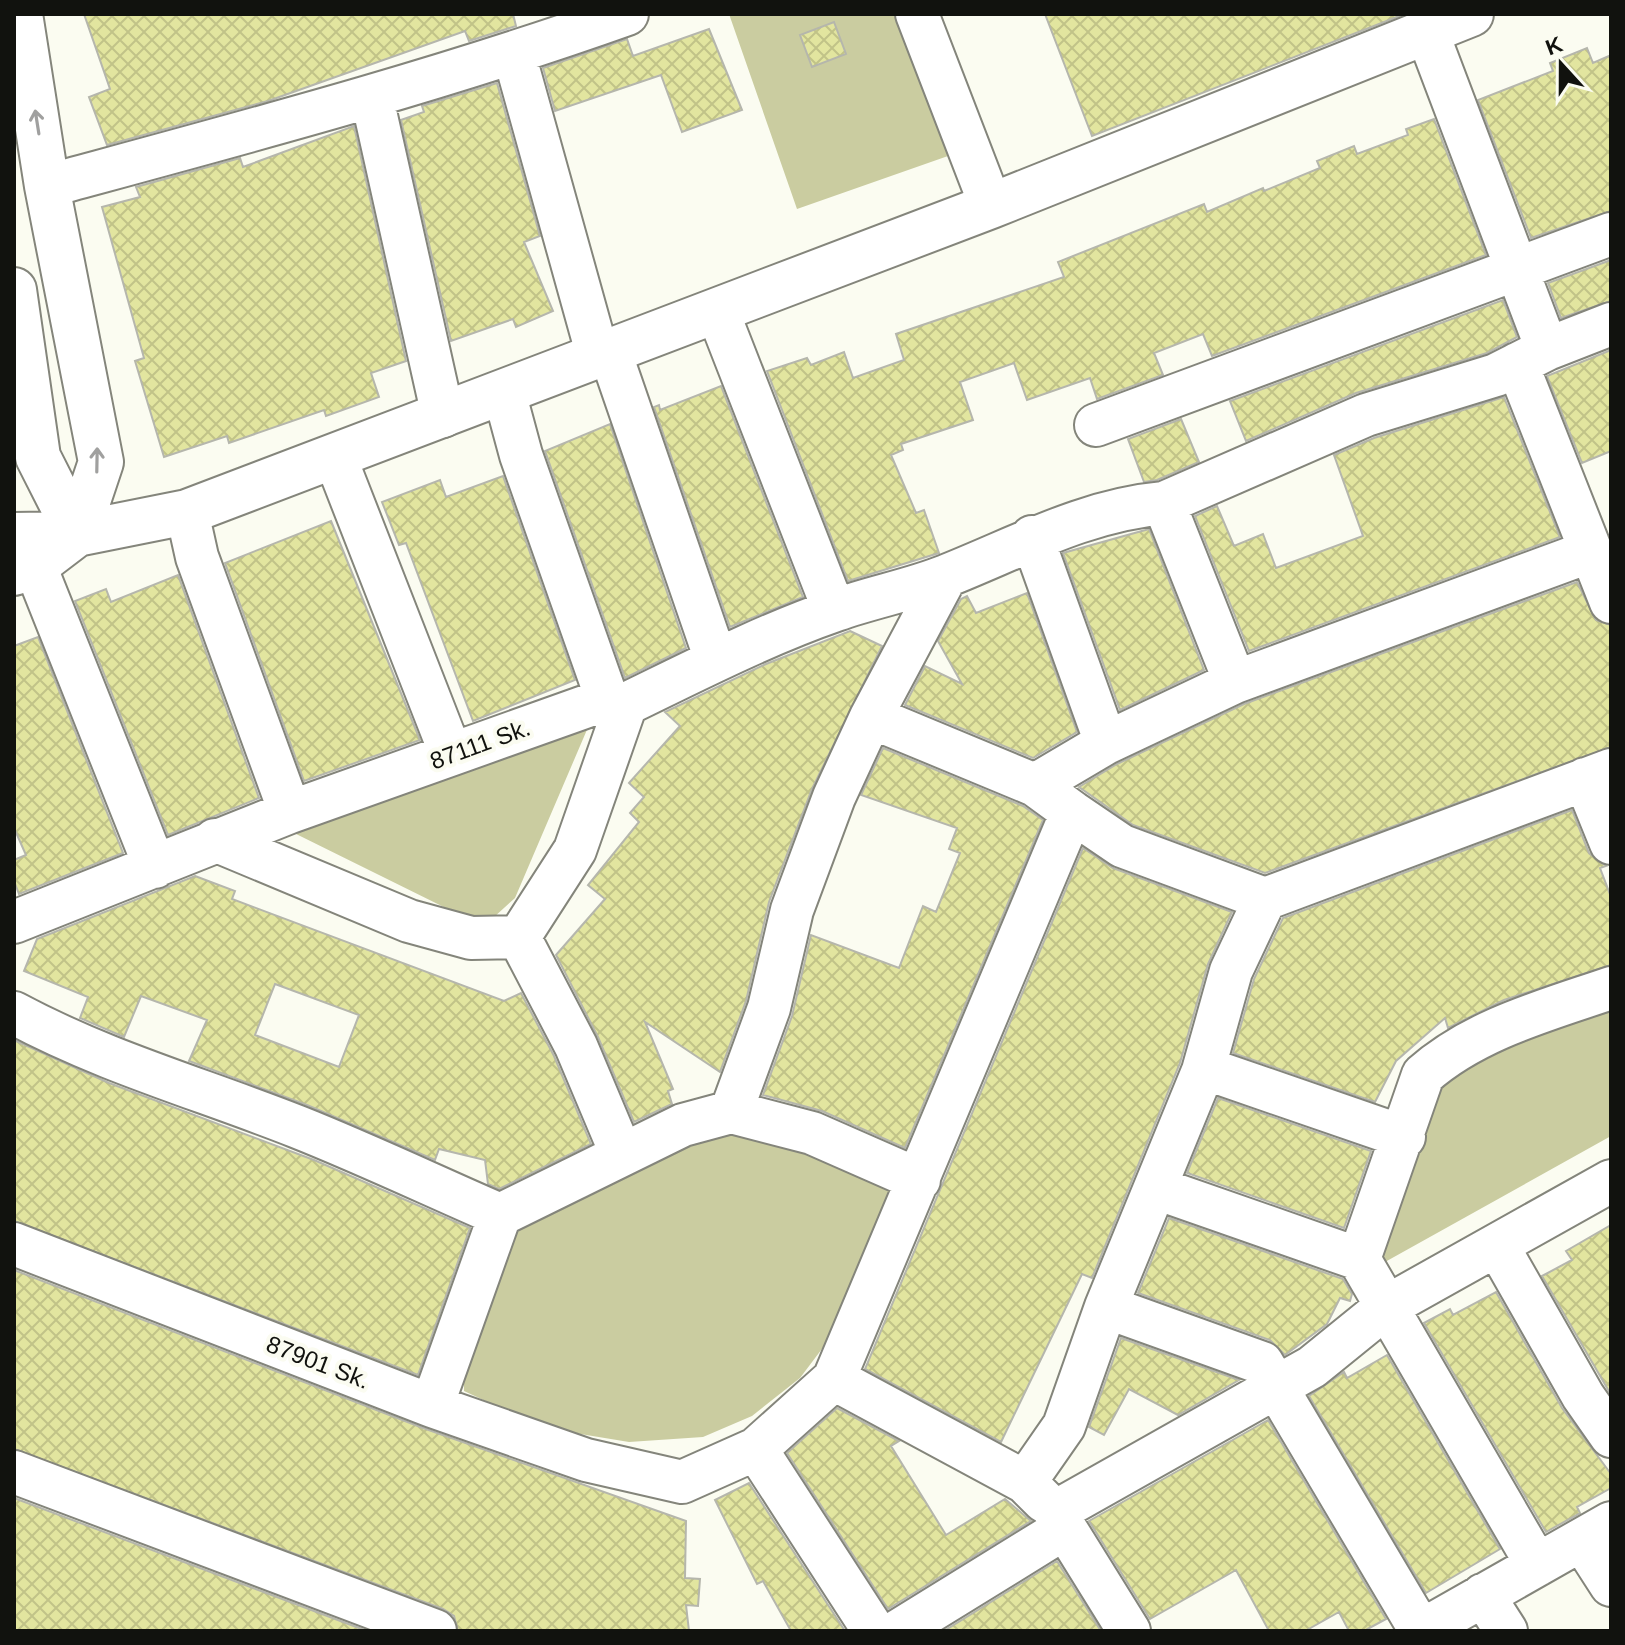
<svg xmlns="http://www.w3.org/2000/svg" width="1625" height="1645" viewBox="0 0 1625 1645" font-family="Arial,sans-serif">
<defs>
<pattern id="building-cross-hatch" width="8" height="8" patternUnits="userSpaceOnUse" patternTransform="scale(2)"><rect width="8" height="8" fill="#e2e59f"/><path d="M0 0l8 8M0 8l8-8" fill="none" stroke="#c1c388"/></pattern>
</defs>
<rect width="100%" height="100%" fill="#fbfcf1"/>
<path fill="#cacca0" d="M729 14H899L948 156 797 209Z
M595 711 515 898 493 918 468 919 288 830Z
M1611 1001V1136L1385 1262 1372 1246 1386 1206 1453 1063Z
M710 1128 770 1131 892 1186 846 1317 800 1378 752 1416 703 1437 629 1442 544 1428 464 1391V1327L527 1206Z"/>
<path fill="url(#building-cross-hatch)" stroke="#b5b6ac" stroke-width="2" fill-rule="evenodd" d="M84 14H513L516 26 469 41 465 31 268 101 107 145 89 97 110 89Z
M1045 14H1402V15L1092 136Z
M834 22 846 54 812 67 800 35Z
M709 29 742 110 682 132 661 75 555 111 543 68 627 39 633 56Z
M1587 48 1593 63 1611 55V211L1531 238 1478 100 1553 71 1550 63Z
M497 83 540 236 524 242 553 311 516 327 513 319 451 341 401 120 424 112 422 106Z
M1434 119 1486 255 1212 356 1203 334 1154 353 1163 375 1097 399 1090 378 1027 400 1014 363 960 382 973 420 901 444 903 450 891 455 916 513 924 510 939 553 848 581 767 371 807 358 811 365 844 352 853 378 904 360 896 334 1064 277 1058 262 1204 204 1207 212 1263 188 1264 191 1320 168 1317 161 1354 146 1357 154 1408 135 1406 129Z
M354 126 406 361 371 373 379 397 326 416 324 410 229 443 227 436 164 457 135 361 144 358 102 207 140 197 136 187 240 158 243 167Z
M1611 260V301L1561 318 1548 283Z
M1503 300 1517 337 1487 353 1356 393 1246 441 1230 401Z
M1611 350V451L1582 463 1547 376Z
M721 386 803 597 730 627 654 407 659 405 660 410Z
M1504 397 1560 537 1249 651 1195 516 1217 506 1234 546 1263 534 1276 568 1363 536 1334 455 1374 438Z
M1181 419 1199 462 1157 480 1144 482 1128 439Z
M610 424 686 648 625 678 545 451Z
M503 476 575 680 473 721 406 543 399 545 382 502 440 480 446 497Z
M331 521 420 740 304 781 225 563Z
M1149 529 1204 670 1120 710 1063 553Z
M178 575 259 798 168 835 75 601 106 589 111 602Z
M1577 582 1596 620 1611 625V747L1265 873 1133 825 1079 787 1117 764 1244 704Z
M1027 593 1077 732 1033 758 905 705 925 666 962 684 938 641 961 599 967 596 976 613Z
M850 631 882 646 812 789 769 902 746 1001 720 1072 645 1022 673 1089 668 1091 672 1104 634 1122 598 1037 556 955 605 899 588 885 639 822 630 813 644 797 629 783 680 726 665 712 766 664Z
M38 637 123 853 19 894 14 881V860L26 855 14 828V646Z
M883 748 1023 806 1043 820 905 1148 822 1111 763 1095 792 1016 811 935 899 968 923 906 936 912 960 853 949 849 957 828 861 795Z
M1572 810 1589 853 1606 866 1600 868 1611 897V965L1504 1000 1448 1028 1445 1018 1396 1061 1375 1102 1233 1053 1254 979 1283 918Z
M1083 848 1113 868 1232 912 1208 964 1180 1063 1092 1278 1082 1274 1001 1442 865 1369Z
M195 876 235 891 232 899 504 1001 521 993 554 1056 591 1144 499 1189 488 1184 485 1160 439 1149 435 1160 307 1105 189 1061 207 1020 141 996 124 1037 80 1018 88 997 24 971 37 939ZM275 984 359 1015 339 1067 255 1035Z
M14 1040 109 1083 314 1160 470 1228 418 1375 14 1221Z
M1218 1098 1371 1151 1344 1228 1187 1173Z
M1169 1218 1343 1279 1352 1294 1350 1301 1340 1298 1327 1324 1285 1355 1270 1340 1138 1293Z
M1611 1225V1392L1610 1393 1542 1276 1572 1260 1566 1251Z
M14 1270 423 1428 686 1521 685 1578 700 1579 698 1606 686 1605 689 1631H458L454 1616 443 1609 14 1449Z
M1496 1292 1562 1408 1611 1474V1488L1577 1507 1580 1513 1546 1532 1424 1323 1450 1309 1453 1315Z
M1121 1338 1239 1380 1178 1415 1129 1389 1104 1435 1089 1427Z
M1387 1355 1500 1549 1426 1593 1309 1396 1344 1372 1347 1378Z
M837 1408 899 1441 891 1446 946 1535 1005 1499 1031 1521 888 1609 787 1453Z
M1268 1420 1386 1619 1364 1631H1349L1339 1612 1305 1631H1269L1236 1570 1150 1619 1089 1521Z
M749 1483 845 1631H791L763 1581 757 1584 715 1500Z
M14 1498 367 1631H14Z
M1057 1561 1101 1631H944Z"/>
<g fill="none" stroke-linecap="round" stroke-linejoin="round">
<defs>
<path id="minor" d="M917 14 991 206
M1427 32 1547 349
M514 54 598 356
M372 98 443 416
M47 186C242 133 436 82 627 14
M717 310 834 610
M610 352 716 660
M1517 364 1611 602
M504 392 521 455 607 699
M1096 425 1611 234
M335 457 451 754
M1164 503 1235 682
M187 512 197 557 290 812
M1032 537 1106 743
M35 566 155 867
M871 717 1035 785
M1585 779 1611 843
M1072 812 1122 846 1265 899 1611 770
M215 840 409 921 471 938 519 937 575 850 626 704
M14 922 290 812 607 699 626 704C694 671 764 635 836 610 872 597 911 590 946 576 1019 547 1085 510 1164 503L1366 415 1496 375 1547 349 1611 324
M519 937 576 1046 621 1153
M14 1013C105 1062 202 1089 298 1127 366 1154 433 1186 500 1215L683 1125 731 1112 769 1008 792 910 834 797 871 717 946 576
M1204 1068 1404 1137
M731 1112 812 1133 919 1180
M1156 1188 1359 1259
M14 1244 432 1406 500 1215
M1497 1245 1583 1396 1611 1436
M1106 1307 1262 1363 1421 1631
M834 1379 1025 1482 1044 1501
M432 1406 586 1460 682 1482 756 1449 834 1379 1072 812 1035 785 1106 743 1235 682 1591 551
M756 1449 874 1631
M14 1472 435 1631
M1025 1482 1064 1426 1106 1307 1203 1071 1231 971 1265 899
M1065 1528 1129 1631
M1582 1540 1611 1585
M1537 1565 1359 1259 1423 1075C1475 1029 1547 1010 1611 988
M1483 1595 1506 1631
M898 1631 1065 1528 1055 1512 1312 1367 1386 1307 1611 1181
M1421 1631 1611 1523"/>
<path id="tertiary" d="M14 290 38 457 77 534
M14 535 77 534 187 512 991 206 1471 14
M14 573 35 566 77 534 101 462 47 186 20 14"/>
</defs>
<use href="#minor" stroke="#84857b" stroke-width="46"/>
<use href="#tertiary" stroke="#84857b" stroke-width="48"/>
<use href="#minor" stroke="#fff" stroke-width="42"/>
<use href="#tertiary" stroke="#fff" stroke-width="44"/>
</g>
<defs><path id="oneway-shaft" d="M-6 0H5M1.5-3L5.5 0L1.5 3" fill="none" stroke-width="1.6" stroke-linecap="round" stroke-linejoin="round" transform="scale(2)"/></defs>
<g stroke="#a0a09f">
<use href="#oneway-shaft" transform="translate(37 122) rotate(-99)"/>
<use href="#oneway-shaft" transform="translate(97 460) rotate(-89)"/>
</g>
<g text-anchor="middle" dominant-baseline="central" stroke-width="8" stroke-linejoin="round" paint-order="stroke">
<g font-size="24" fill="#11120e" stroke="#fbfcf1">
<text transform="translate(480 744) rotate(-20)">87111 Sk.</text>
<text transform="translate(318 1362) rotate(21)">87901 Sk.</text>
</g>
</g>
<rect width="1625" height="1645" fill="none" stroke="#11120e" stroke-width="32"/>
<g transform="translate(1561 64) rotate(339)" stroke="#fbfcf1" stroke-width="6" paint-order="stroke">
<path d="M0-6L14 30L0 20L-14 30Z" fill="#11120e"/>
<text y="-12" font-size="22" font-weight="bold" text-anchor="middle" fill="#11120e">K</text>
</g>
</svg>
